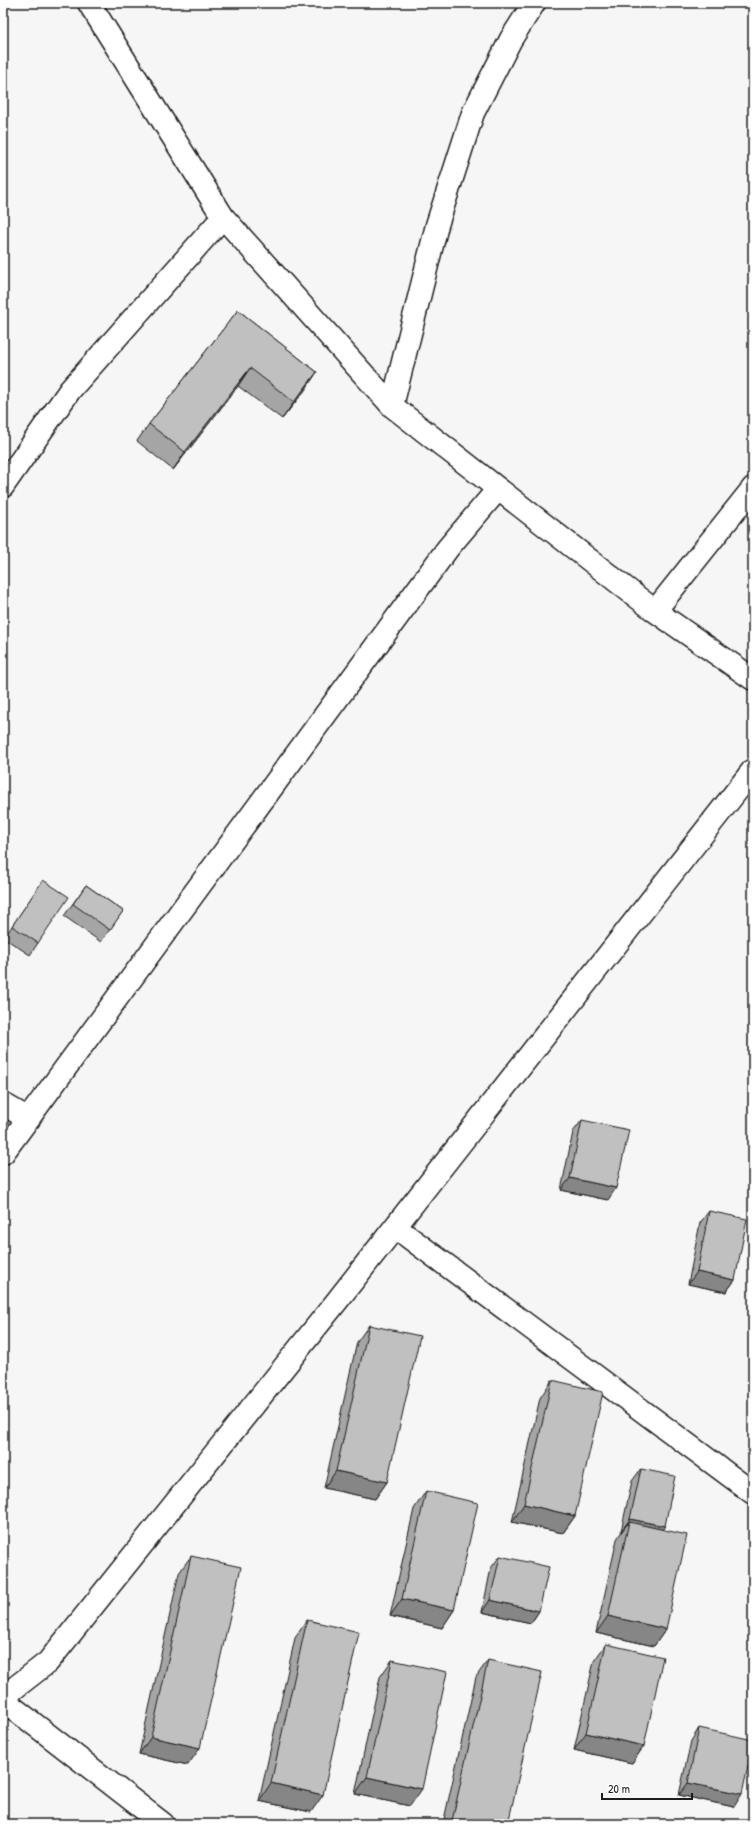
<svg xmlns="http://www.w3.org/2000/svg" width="756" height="1827" viewBox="0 0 756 1827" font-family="'Patrick Hand',sans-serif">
<rect width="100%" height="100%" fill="#f6f6f6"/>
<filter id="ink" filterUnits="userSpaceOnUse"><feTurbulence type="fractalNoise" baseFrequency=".025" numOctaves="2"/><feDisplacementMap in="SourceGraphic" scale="8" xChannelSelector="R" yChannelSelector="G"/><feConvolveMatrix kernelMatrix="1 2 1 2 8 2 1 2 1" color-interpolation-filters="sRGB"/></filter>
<g filter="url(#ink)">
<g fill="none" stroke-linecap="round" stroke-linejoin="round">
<defs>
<path id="minor" d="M89 3 223 217 392 406 655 611 753 679
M392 406 437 225 473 113 511 39 534 3
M3 486 70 390 223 217
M655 611 753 488
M3 1104 29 1119
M3 1153 448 548 498 489
M395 1227 753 1493
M3 1697 48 1662 337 1301 753 770
M3 1700 163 1824"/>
</defs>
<use href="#minor" stroke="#1c1c1c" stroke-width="25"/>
<use href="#minor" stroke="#fff" stroke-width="22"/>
</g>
<path fill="#a5a5a5" stroke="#1c1c1c" d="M238 310 317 372 305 390 282 419 238 386 173 470 137 441 149 424Z
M43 880 38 943 30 955 4 938Z
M86 885 123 911 101 942 64 916Z
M582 1120 608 1200 561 1190 573 1132Z
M709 1211 735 1280 726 1292 688 1284 700 1223Z
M369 1325 387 1482 375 1499 324 1488 357 1342Z
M552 1380 575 1516 563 1533 512 1522 540 1398Z
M641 1469 662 1529 666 1629 654 1646 596 1633 617 1539 622 1531H621L632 1481Z
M426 1491 454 1610 442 1628 390 1616 414 1509Z
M191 1556 188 1765 139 1754 179 1573Z
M500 1556 539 1611 531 1623 482 1612 491 1568Z
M307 1620 311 1812 259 1801 295 1638Z
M606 1644 644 1746 632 1763 574 1750 594 1661Z
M392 1660 410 1806 355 1794 380 1677Z
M488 1660 508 1824H443L476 1677Z
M699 1728 734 1807 679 1795 691 1741Z"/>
<path fill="#868686" stroke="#1c1c1c" d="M250 368 238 386 173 470 185 452Z
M317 372 305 390 282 419 294 402Z
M570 1178 616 1188 608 1200 561 1190Z
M697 1272 735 1280 726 1292 688 1284Z
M336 1471 387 1482 375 1499 324 1488Z
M524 1504 575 1516 563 1533 512 1522Z
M630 1519 665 1526 656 1538 629 1522 622 1531H621Z
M402 1599 454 1610 442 1628 390 1616Z
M490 1600 539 1611 531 1623 482 1612Z
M608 1616 666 1629 654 1646 596 1633Z
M586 1733 644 1746 632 1763 574 1750Z
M151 1737 200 1748 188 1765 139 1754Z
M367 1777 422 1789 410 1806 355 1794Z
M271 1783 323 1795 311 1812 259 1801Z
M688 1783 742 1794 734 1807 679 1795Z
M452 1821 466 1824H450Z"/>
<path fill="#c0c0c0" stroke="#1c1c1c" d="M238 310 317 372 294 402 250 368 185 452 149 424Z
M43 880 69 897 38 943 12 926Z
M86 885 123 911 110 930 73 904Z
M582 1120 629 1130 616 1188 570 1178Z
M709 1211 747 1219 735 1280 697 1272Z
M369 1325 420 1336 387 1482 336 1471Z
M552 1380 603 1392 575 1516 524 1504Z
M641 1469 675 1476 665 1526 630 1519Z
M426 1491 478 1503 454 1610 402 1599Z
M629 1522 687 1535 666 1629 608 1616Z
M191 1556 241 1567 200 1748 151 1737Z
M500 1556 549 1567 539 1611 490 1600Z
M307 1620 359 1632 323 1795 271 1783Z
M606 1644 663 1657 644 1746 586 1733Z
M392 1660 447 1672 422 1789 367 1777Z
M488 1660 542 1672 508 1824H466L452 1821Z
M699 1728 753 1740V1743L742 1794 688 1783Z"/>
</g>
<rect width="756" height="1827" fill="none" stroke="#fff" stroke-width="16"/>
<rect x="8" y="8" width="740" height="1811" fill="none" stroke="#1c1c1c" stroke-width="1.5" filter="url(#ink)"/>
<path d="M602 1793v6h90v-6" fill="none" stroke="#1c1c1c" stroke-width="2"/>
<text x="608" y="1793" font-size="12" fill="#1c1c1c" stroke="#ffffff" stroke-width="3" paint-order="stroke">20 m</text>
</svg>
